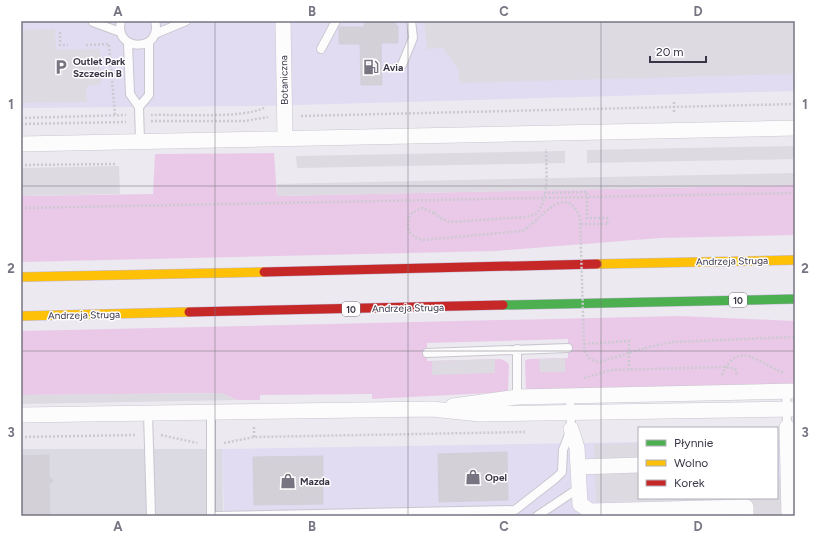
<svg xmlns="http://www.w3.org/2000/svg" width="816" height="537" viewBox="0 0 816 537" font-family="Figtree,sans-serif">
<rect width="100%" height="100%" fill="#ece9f0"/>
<path fill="#e2dcf3" d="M21 21H795V91L262 106 21 108Z
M777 440H795V516H224L222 449 639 442V498H777Z"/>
<path fill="#dbd9e2" d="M21 449H222L223 516H21Z"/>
<path fill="#eac9e8" d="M274 153 277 196 795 185V235L660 238 495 251 21 262V196L153 194 155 154Z
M680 316 795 321V385L526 390 525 361 528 359 568 358V339L427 343V361L501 359 507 362 509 365 508 392 372 399V394L260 395V400H237L221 393 21 395V331Z"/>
<path fill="#dddae2" d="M424 21H795V74L460 83 458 69 443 48 427 49Z
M55 29 56 50 100 49 101 84 89 86 86 92 87 102 21 103V30Z
M795 146V159L587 163V150Z
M565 151V163L297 168 296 156Z
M119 166 120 194 21 196V168Z
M795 173V185L277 196V184Z
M565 358V372H540L539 359Z
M495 359V373L432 375V361Z
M221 393 237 400 21 404V395Z
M639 443V498H777V478H781L782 516H727V500L596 502 594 444Z"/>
<path fill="#d3d0d8" stroke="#d2cfd8" d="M364 21H396V26H398V43H381L382 85H361L360 44H339V27H364Z
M507 452 508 500 439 502 438 454Z
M49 455V476L53 481 49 485 50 516H21V456Z
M323 456V504L254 505 253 457Z"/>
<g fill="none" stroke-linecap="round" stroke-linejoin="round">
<defs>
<path id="lane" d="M121 21C113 53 164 52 155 21
M93 22 120 32
M155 34 186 21
M128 43 130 94 139 107 140 142
M321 49 336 21
M402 65 413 38 411 21
M139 107 149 95V42
M517 349V397
M427 353 568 348
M786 391 787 427
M211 412V516
M148 413 151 516
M214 516 515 510 556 478 562 472 563 450 571 429 570 395
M537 516 579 488"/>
<path id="street" d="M283 21 285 139
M21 144 795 128
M453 406 517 397 795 391
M21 415 432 409 480 414 795 409
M787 427 789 516
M571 429 577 448 578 467 639 465
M578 467 580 504 590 511 746 507V516"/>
<path id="fast" d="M503 305 795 299"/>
<path id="slow" d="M597 264 795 260
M21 277 264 272
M21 316 189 312"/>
<path id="jam" d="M264 272 597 264
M189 312 503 305"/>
</defs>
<use href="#lane" stroke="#c9c6cf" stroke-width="10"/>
<use href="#street" stroke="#c9c6cf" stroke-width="16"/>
<use href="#fast" stroke="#c1b6d3" stroke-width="10"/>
<use href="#slow" stroke="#c1b6d3" stroke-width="10"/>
<use href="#jam" stroke="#c1b6d3" stroke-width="10"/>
<path stroke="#cccad1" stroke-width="2.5" stroke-dasharray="2 2" stroke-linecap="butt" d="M60 32V45H68
M86 45 109 44 115 115
M674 102V113
M151 115C179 114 241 119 264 108
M301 116 795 104
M21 118 126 115
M151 121H245L268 117
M21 124 126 122
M21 165 116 164
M544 193 587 192V218H607L608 224H581
M21 208 795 193
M434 213 442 219 450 222 526 217 536 214C550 199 546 169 546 149
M584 344 629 341V369
M645 348 673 342 795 337
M722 375C738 337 760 365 785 373
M584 378 612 370 725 367 735 369 737 375
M161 435 197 443
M21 437 136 435
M254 437V427
M224 443 254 437 525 432"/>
<use href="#lane" stroke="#fcfcfd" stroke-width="8"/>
<use href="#street" stroke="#fcfcfd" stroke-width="15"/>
<use href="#fast" stroke="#4caf50" stroke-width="9"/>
<use href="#slow" stroke="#ffc107" stroke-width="9"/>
<use href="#jam" stroke="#c62828" stroke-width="9"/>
<path stroke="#cccad1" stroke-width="2.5" stroke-dasharray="2 2" stroke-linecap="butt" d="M434 213 422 208 412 213C404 225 408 237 423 240L522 231C539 223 565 179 580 218L584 346C585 356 590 361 600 362L645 348"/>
</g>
<path fill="none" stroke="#787482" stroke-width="1" stroke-opacity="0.55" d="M215 21V516M408 21V516M601 21V516M21 186H795M21 351H795"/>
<defs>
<symbol id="parking-bare" viewBox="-9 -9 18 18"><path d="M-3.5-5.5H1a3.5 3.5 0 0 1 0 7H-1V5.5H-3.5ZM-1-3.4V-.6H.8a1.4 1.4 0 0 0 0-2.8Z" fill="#787482" stroke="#fff" stroke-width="2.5" paint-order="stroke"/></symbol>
<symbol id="fuel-bare" viewBox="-9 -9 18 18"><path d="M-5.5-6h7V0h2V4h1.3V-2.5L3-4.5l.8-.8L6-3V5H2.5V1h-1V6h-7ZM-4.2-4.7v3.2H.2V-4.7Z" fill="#787482" stroke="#fff" stroke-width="2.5" paint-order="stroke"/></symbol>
<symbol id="shop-bare" viewBox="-9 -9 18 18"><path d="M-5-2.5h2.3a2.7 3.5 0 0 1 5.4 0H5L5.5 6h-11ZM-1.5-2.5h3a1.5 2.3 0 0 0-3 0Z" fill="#787482" stroke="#fff" stroke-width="2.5" paint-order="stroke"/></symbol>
</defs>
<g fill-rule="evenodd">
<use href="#parking-bare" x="50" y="56" width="22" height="22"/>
<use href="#fuel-bare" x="360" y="56" width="22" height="22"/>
<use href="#shop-bare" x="462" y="466" width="22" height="22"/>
<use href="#shop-bare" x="277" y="470" width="22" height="22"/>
</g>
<g text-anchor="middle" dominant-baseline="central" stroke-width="3" stroke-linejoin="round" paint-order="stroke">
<g fill="#fff" stroke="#75727e" stroke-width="1">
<rect x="729" y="293" width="18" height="14" rx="3"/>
<rect x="342" y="302" width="18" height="14" rx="3"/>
</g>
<g font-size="9" font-weight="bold" fill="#3a3546">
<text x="738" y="300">10</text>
<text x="351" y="309">10</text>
</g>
<g font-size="10" font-weight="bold" fill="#3a3546" stroke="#fff" text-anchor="start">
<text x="73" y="61">Outlet Park<tspan x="73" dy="12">Szczecin B</tspan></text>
<text x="383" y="67">Avia</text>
<text x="485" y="477">Opel</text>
<text x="300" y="481">Mazda</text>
</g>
<g font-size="10" fill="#3a3546" stroke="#fff">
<text transform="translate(284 80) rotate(-91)">Botaniczna</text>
<text transform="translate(732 261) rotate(-1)">Andrzeja Struga</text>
<text transform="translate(408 308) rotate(-1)">Andrzeja Struga</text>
<text transform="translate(84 315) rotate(-1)">Andrzeja Struga</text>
</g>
</g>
<rect width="816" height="537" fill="none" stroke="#ffffff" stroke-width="44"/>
<rect x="638" y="427" width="140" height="72" fill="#ffffff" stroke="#b0aeb5"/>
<rect x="646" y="440" width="20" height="6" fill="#4caf50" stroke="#b0aeb5"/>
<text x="674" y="447" font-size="12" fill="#3a3546">Płynnie</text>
<rect x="646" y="460" width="20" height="6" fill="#ffc107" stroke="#b0aeb5"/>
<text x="674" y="467" font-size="12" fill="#3a3546">Wolno</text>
<rect x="646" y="480" width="20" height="6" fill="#c62828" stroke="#b0aeb5"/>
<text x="674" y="487" font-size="12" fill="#3a3546">Korek</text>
<path d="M650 56v6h56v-6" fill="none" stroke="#3a3546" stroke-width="2"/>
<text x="656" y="56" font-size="12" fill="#3a3546" stroke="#ffffff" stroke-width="3" paint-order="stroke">20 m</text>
<rect x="22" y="22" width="772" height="493" fill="none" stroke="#787482" stroke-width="1.5"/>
<g font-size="13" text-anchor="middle" font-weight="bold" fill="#787482">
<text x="118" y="16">A</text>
<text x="312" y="16">B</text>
<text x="504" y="16">C</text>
<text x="698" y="16">D</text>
<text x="11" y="109">1</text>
<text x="805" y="109">1</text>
<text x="11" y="273">2</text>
<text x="805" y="273">2</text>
<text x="11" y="437">3</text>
<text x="805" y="437">3</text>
<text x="118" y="531">A</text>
<text x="312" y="531">B</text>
<text x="504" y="531">C</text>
<text x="698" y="531">D</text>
</g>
</svg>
